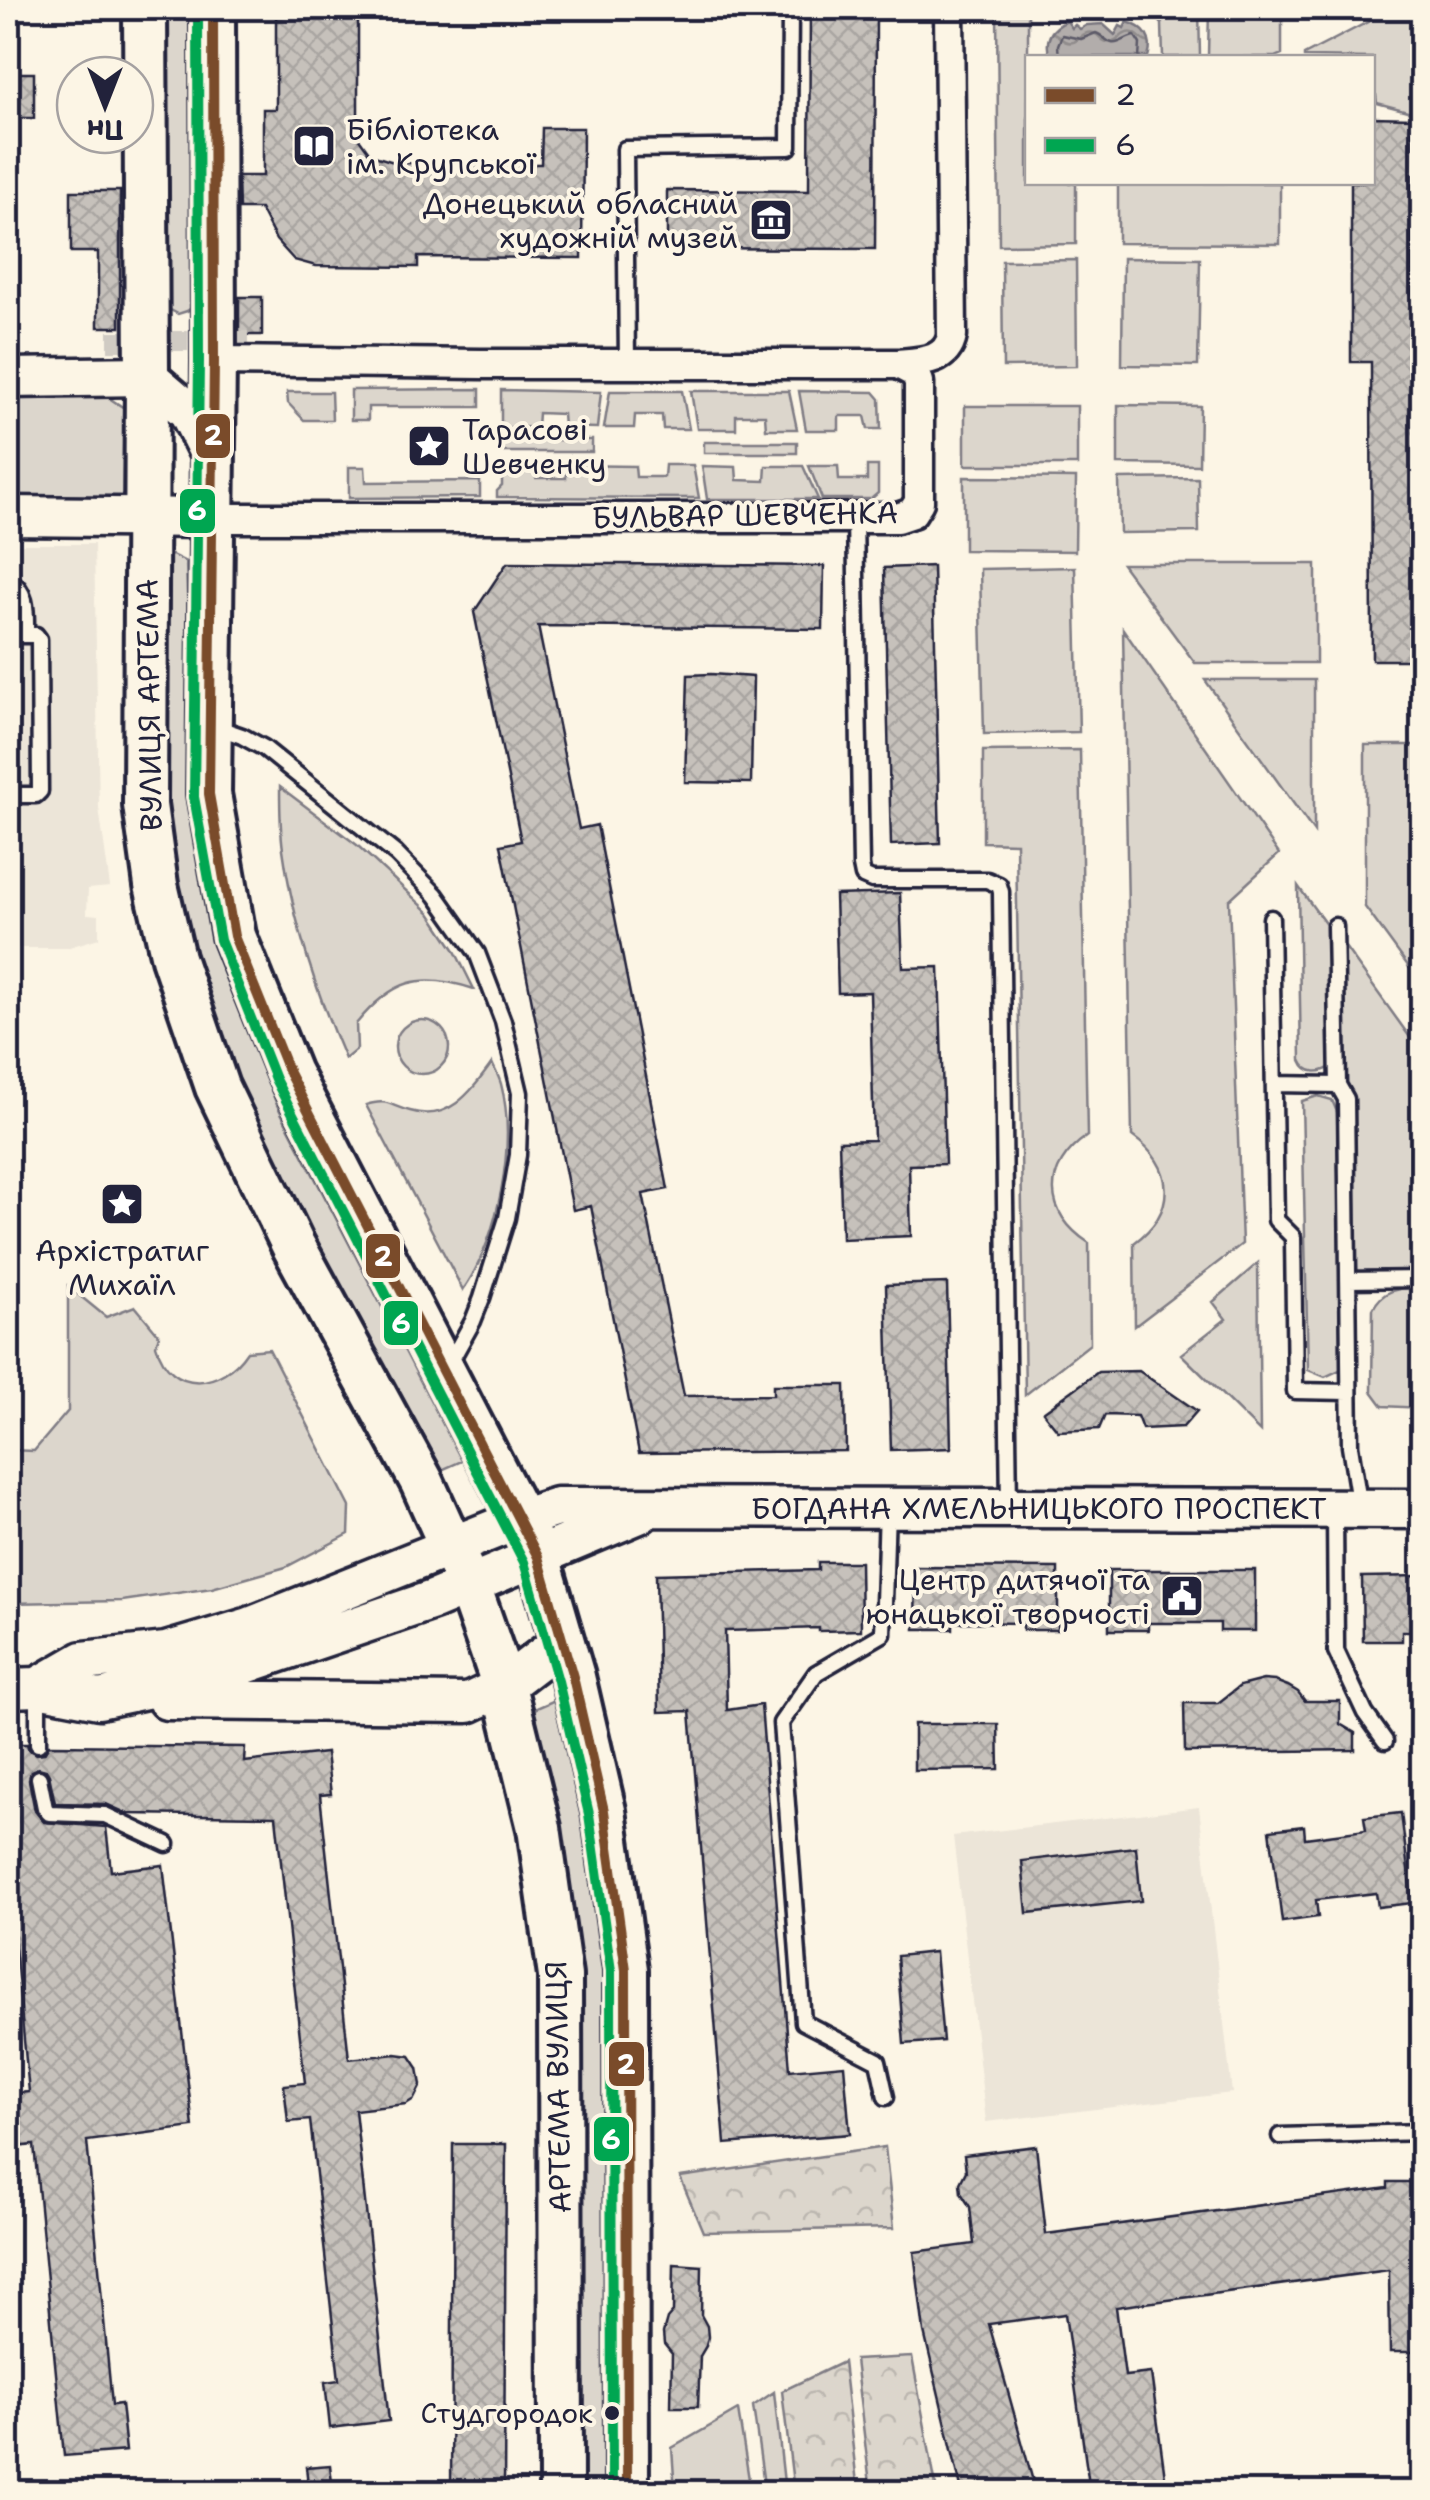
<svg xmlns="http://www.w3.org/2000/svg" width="1430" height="2500" viewBox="0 0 1430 2500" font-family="'Shantell Sans',sans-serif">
<defs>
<pattern id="forest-crowns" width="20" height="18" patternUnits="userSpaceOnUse" patternTransform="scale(2.5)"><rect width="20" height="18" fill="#dcd6cc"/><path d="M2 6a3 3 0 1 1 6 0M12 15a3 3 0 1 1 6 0" fill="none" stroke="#bcb7b0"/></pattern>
<pattern id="water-waves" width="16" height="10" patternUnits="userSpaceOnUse" patternTransform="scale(2.5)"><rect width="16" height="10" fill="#b2adab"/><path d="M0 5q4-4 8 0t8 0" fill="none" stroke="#908c8c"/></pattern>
<pattern id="building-cross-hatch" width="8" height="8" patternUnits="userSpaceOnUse" patternTransform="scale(2.5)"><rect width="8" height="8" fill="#c6c1bb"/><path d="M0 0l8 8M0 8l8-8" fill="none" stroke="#aaa6a2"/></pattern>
</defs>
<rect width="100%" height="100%" fill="#fcf5e5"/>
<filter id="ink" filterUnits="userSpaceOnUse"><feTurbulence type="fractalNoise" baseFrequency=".01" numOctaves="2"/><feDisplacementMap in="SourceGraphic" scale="20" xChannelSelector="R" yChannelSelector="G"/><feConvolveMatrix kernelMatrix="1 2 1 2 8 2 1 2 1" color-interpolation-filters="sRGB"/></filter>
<g filter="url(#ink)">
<path fill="#ece5d8" d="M8 544H94L99 808 110 887 88 889 87 914 99 915V938L66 948H8Z
M1199 1807 1232 2093 986 2122 953 1836Z"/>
<path fill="#dcd6cc" stroke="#7f7c84" stroke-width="2.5" d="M161 8H191L194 306 187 311 178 314 163 306Z
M997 8H1039L1028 15V182L1076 183V244L999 245Z
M1147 8H1199L1200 57H1163L1162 24Z
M1209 8H1282V54L1275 57H1208Z
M1395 8H1416L1419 114 1377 103 1376 95 1373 94 1372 58 1304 57V55Z
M1118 183H1280V244L1118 243Z
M1123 258 1200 259 1198 366 1122 365Z
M1076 260 1077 366 1003 367 1002 261Z
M480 389V407H368V420H351V390Z
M501 390 601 392 597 428 564 427 563 414 538 413 537 427 501 428Z
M610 391H682L689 429H663L662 415H635L634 428H604Z
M691 391H789L797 429H766L765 415H736V429H697Z
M799 391 874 392 880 399 881 429H868L865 416H839V430H806Z
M287 392H331L332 420H304L288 403Z
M8 394H103L124 408 122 505 8 512Z
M1118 405 1200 406 1199 465 1118 464Z
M965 406H1077V465H965Z
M502 440H592V452H502Z
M704 442H797V453H704Z
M502 465 535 466 536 478H566V465L635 466 636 477H664L665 465H693L699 498 497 497V491L502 486Z
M702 466 736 467 737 480 765 481 766 466H803L818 499H707Z
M809 466H838L839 480H867V466H878V493L871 499H822Z
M349 467H365L366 482 480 481V497L349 498Z
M964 477 1076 478 1075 551 964 550Z
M1198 478 1199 532 1120 533 1119 479Z
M172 555 186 562 192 733 215 934 244 1023 277 1105 462 1461 435 1473 267 1158 185 944 168 840 162 753 161 561Z
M1122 564H1316V663H1195Z
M1075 567 1079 732 984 734 980 569Z
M1123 629 1279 854 1229 900 1242 1244 1135 1326 1134 1243C1177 1211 1176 1167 1132 1136Z
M1205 680H1314V832Z
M1365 745H1422V985L1365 907Z
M1080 750 1087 1136C1042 1167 1043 1213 1089 1243L1090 1344 1025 1395 1016 843 983 842V751Z
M280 787 357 845 430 913 454 949 474 989C420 971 392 980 356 1024L357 1049 345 1059C316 992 293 922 283 849 280 829 280 807 280 787Z
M1298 886 1329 929 1333 1065C1322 1074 1307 1075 1301 1060Z
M1340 940 1422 1054V1271H1357L1352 1096 1344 1077Z
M395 1047a27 27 0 1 1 54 0a27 27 0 1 1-54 0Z
M492 1063C495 1070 499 1077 501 1084 517 1144 498 1240 463 1290L366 1105C388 1098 390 1106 410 1111 450 1123 472 1090 492 1063Z
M1318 1096 1332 1100 1337 1112 1342 1369 1325 1377 1308 1370 1302 1101Z
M1258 1263 1260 1432 1181 1354 1226 1319 1213 1302Z
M68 1286 106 1317 135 1306 159 1335 156 1345C171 1396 222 1389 247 1351L269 1349 350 1507 349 1534 286 1567 212 1588 122 1601 8 1603V1450L34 1451 68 1411Z
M1422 1287V1408L1383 1406 1372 1391 1373 1309C1383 1288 1401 1288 1422 1287Z
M564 1696 606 1957 609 2492H575L546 1770 532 1710Z
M774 2392 785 2492H765L753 2406Z
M738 2410 751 2492H675L672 2448Z"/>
<path fill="url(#forest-crowns)" stroke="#7f7c84" stroke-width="2.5" d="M885 2147 894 2228 703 2232 680 2177Z
M912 2357 937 2492H871L855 2360Z
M843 2362 858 2492H794L782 2391Z"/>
<path fill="url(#water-waves)" stroke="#78757e" stroke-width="2.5" d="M1067 21 1072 28 1075 25 1080 29 1087 25 1103 24 1115 35 1120 26 1124 28 1127 22C1145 27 1154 40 1148 57H1050C1044 40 1051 28 1067 21Z"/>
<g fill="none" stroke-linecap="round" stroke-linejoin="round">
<path stroke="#5c5a68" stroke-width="2.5" d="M1059 58 1058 45 1062 35 1081 39 1096 33C1102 35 1106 41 1112 43 1120 45 1127 36 1135 36L1140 44 1139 58"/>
</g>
<path fill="url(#building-cross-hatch)" stroke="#22223b" stroke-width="2.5" d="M276 8H358V137L371 155 397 163 541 164 542 128H583L582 258 418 257V267L316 266 294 260 276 240 260 209H239L238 176H263V109H276Z
M810 8H876L875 249 667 248V190L809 191Z
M8 73H34V118H8Z
M1372 117 1412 118 1411 332H1422V660H1372L1371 362H1351V182H1372Z
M71 191H120V327H98V252H71Z
M239 297H262V335H239Z
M507 563 824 566 823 629 538 626 579 829 597 825 668 1189 643 1194 684 1396 773 1395V1385H845L846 1451 639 1453 591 1206 573 1210 501 845 521 841 474 612Z
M933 566 940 843 891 845 884 568Z
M711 674 753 677 751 783 685 782 688 675Z
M900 893 903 968 939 967 945 1164 909 1165 911 1236 842 1239 839 1141 874 1140 870 992 838 993 835 895Z
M947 1283 951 1448 891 1450 886 1285Z
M1139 1371 1197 1411 1183 1427 1142 1429 1137 1416 1105 1415 1099 1429 1058 1431 1043 1412 1098 1372Z
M818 1562H860L861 1630 819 1631V1628L725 1631 727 1710 761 1705 790 2070 844 2065 850 2134 725 2144 690 1711 659 1712 656 1574 818 1570Z
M916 1567 1058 1568V1630H1023V1623L953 1622V1629H915Z
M1109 1570H1255V1631H1220V1623H1148V1630H1109Z
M1422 1576V1631H1402V1641H1363L1362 1577Z
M1263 1680 1275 1681 1288 1686 1298 1692 1305 1701H1340V1724L1355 1733V1750L1185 1752 1184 1703H1218L1240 1686Z
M914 1724H998L999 1769 914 1770Z
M8 1744H27L29 1750 37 1754 44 1753 49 1745 245 1747 244 1762 326 1753 331 1794 320 1795 349 2059 396 2054 410 2056 418 2068 421 2085 414 2099 406 2104 355 2110 389 2421 330 2428 325 2382 339 2380 310 2120 288 2122 284 2085 305 2083 276 1816 128 1814 106 1804 55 1803 49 1775 46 1770 38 1768 31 1771 29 1780 35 1811 44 1822 106 1827 111 1871 163 1865 193 2127 87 2141 112 2405 121 2404 126 2451 64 2456 34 2145 8 2148V2094L29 2092 8 1873Z
M1401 1813 1412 1903 1378 1907 1376 1893 1316 1900 1318 1917 1282 1922 1270 1830 1304 1826 1305 1838 1366 1830 1364 1817Z
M1136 1847 1141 1901 1027 1913 1022 1861Z
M935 1952 943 2041 904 2044 897 1956Z
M453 2144H506L504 2492H451Z
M1036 2146 1046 2234 1388 2188V2182H1422V2352H1390L1389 2270 1116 2307 1125 2376 1151 2373 1167 2492H1090L1065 2314 989 2324 1036 2492H962L924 2332 914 2252 974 2244 970 2207 961 2193 960 2183 966 2171 964 2155Z
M674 2264 702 2266 701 2315 707 2326 708 2337 706 2346 700 2356 698 2407H671L672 2354 664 2344 663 2333 667 2319 673 2312Z
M330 2465 333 2492H309L306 2467Z"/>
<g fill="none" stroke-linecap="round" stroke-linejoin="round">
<path stroke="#d0cbc3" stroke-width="20" stroke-dasharray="20 10" stroke-linecap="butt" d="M108 341H251"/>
<defs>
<path id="service" d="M627 364 625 149 789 147 790 8
M855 517 861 866 863 876 872 880H987L999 885 1001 892 1009 1507
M8 579C28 591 26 612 26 634
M8 635H36L39 639 40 791 36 795H8
M216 727 242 736 264 748 396 854 436 895 477 953 503 1021 520 1093 518 1155 507 1218 482 1298 473 1321 448 1366
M1271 918 1276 1220 1293 1237 1295 1391 1349 1392
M1335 926 1338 1085 1346 1099 1350 1446 1360 1508
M1274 1084 1338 1085
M1348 1280 1422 1279
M1335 1509 1336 1651 1365 1713 1385 1741
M38 1688V1744
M39 1778 45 1808 49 1813 105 1815 167 1844
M886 2097 878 2061 803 2022 781 1723 816 1673 883 1634 887 1509
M1280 2136 1422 2132"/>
<path id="minor" d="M898 364C921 362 947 362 952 336L949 8
M211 518H897L912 513 919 502V382L915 373 898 364H481L214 361"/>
<path id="secondary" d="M8 378 147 376 188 411 212 459
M8 516 211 518
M38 1687 83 1661 166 1652 250 1627 520 1519 557 1507 1422 1509
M8 1688 38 1687 99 1699 216 1674 433 1600 641 1513
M167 1700 468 1703 504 1686 563 1641"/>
<path id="primary" d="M145 8 147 376 145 805 156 885 173 958 217 1087 293 1245 422 1482 469 1586 504 1686 539 1828 560 1976 561 2492
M213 8 214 361 209 794 234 936 289 1073 520 1519 538 1557 573 1677 604 1811 626 1970 627 2492"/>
</defs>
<use href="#service" stroke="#22223b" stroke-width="21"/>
<use href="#minor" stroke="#22223b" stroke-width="35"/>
<use href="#secondary" stroke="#22223b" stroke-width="45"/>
<use href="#primary" stroke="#22223b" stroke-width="50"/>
<use href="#service" stroke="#fcf5e5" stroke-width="14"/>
<use href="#minor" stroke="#fcf5e5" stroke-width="28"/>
<use href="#secondary" stroke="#fcf5e5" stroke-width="38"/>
<use href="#primary" stroke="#fcf5e5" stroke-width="42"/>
<defs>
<path id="bus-1" d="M213 8 214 361 209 794 234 936 289 1073 538 1557 573 1677 604 1811 626 1970 627 2492"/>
<path id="bus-2" d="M198 8 199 361 194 797 220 940 275 1079 524 1562 558 1681 589 1814 611 1971 612 2492"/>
</defs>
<use href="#bus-1" stroke="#fcf5e5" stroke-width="18"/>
<use href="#bus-2" stroke="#fcf5e5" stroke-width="18"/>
<use href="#bus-1" stroke="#7a4b2a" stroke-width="10"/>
<use href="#bus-2" stroke="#00a651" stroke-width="10"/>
</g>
</g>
<defs>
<symbol id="library-square" viewBox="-11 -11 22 22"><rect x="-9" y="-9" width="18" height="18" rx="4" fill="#22223b" stroke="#fcf5e5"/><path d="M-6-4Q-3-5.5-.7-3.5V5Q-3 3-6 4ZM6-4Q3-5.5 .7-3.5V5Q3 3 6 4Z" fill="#fff"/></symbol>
<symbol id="museum-square" viewBox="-11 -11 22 22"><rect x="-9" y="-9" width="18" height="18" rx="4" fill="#22223b" stroke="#fcf5e5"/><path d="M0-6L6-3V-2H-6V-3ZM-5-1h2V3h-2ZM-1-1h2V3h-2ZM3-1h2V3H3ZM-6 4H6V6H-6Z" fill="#fff"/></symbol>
<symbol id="sight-square" viewBox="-11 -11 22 22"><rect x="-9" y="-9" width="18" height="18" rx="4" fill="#22223b" stroke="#fcf5e5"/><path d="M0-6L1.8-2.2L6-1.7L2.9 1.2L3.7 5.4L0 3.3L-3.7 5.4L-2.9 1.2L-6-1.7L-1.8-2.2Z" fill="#fff"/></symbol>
<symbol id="civic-square" viewBox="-11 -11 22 22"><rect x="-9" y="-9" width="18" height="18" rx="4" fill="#22223b" stroke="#fcf5e5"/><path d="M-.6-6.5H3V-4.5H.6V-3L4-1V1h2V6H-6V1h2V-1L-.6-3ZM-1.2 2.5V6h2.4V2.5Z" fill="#fff"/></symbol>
</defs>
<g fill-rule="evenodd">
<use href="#library-square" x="289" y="121" width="50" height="50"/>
<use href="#museum-square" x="746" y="195" width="50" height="50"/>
<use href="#sight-square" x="404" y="421" width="50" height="50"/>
<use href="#sight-square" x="97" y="1179" width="50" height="50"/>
<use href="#civic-square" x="1157" y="1571" width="50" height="50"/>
</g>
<circle fill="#22223b" stroke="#fcf5e5" stroke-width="4" cx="612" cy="2413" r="9"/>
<g text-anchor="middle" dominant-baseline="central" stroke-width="8" stroke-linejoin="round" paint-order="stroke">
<g font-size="28" fill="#22223b" stroke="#fcf5e5" text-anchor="end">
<text x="593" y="2413">Студгородок</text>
</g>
<g font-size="30" fill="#22223b" stroke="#fcf5e5" text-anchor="start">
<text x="346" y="129">Бібліотека<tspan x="346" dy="34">ім. Крупської</tspan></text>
<text x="738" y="203" text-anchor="end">Донецький обласний<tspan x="738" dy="34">художній музей</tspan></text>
<text x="462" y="429">Тарасові<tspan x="462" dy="34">Шевченку</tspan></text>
<text x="122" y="1250" text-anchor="middle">Архістратиг<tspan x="122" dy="34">Михаїл</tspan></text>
<text x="1150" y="1579" text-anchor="end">Центр дитячої та<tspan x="1150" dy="34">юнацької творчості</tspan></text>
</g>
<g font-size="30" fill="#22223b" stroke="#fcf5e5">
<text transform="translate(745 515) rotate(-1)">БУЛЬВАР ШЕВЧЕНКА</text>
<text transform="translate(149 705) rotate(-91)">ВУЛИЦЯ АРТЕМА</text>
<text x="1039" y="1508">БОГДАНА ХМЕЛЬНИЦЬКОГО ПРОСПЕКТ</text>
<text transform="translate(558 2087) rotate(-91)">АРТЕМА ВУЛИЦЯ</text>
</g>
</g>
<g stroke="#fcf5e5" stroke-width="4">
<rect x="194" y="412" width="38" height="48" rx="10" fill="#7a4b2a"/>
<rect x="178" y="487" width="39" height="48" rx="10" fill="#00a651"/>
<rect x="364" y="1232" width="38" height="48" rx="10" fill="#7a4b2a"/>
<rect x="382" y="1299" width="38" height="48" rx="10" fill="#00a651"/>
<rect x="607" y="2040" width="39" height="48" rx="10" fill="#7a4b2a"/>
<rect x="592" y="2115" width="39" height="48" rx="10" fill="#00a651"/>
</g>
<g font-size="28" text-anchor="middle" font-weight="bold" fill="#fff">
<text x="213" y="445">2</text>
<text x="197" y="520">6</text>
<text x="383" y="1266">2</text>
<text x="401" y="1333">6</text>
<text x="626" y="2074">2</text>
<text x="611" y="2149">6</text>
</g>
<rect width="1430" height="2500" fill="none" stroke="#fcf5e5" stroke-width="40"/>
<rect x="20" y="20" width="1390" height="2460" fill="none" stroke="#22223b" stroke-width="4" filter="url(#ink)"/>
<rect x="1025" y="55" width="350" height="130" fill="#fcf5e5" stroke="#a5a1a1" stroke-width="2.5"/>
<rect x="1045" y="88" width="50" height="15" fill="#7a4b2a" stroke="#a5a1a1" stroke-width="2.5"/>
<text x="1115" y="105" font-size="30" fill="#22223b">2</text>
<rect x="1045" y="138" width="50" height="15" fill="#00a651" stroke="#a5a1a1" stroke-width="2.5"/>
<text x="1115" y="155" font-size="30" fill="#22223b">6</text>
<g transform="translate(105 105) rotate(180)"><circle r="48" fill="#fcf5e5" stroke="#a5a1a1" stroke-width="2.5"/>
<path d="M0-8L18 38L0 25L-18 38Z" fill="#22223b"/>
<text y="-15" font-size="28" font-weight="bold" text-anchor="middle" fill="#22223b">Пн</text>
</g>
</svg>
